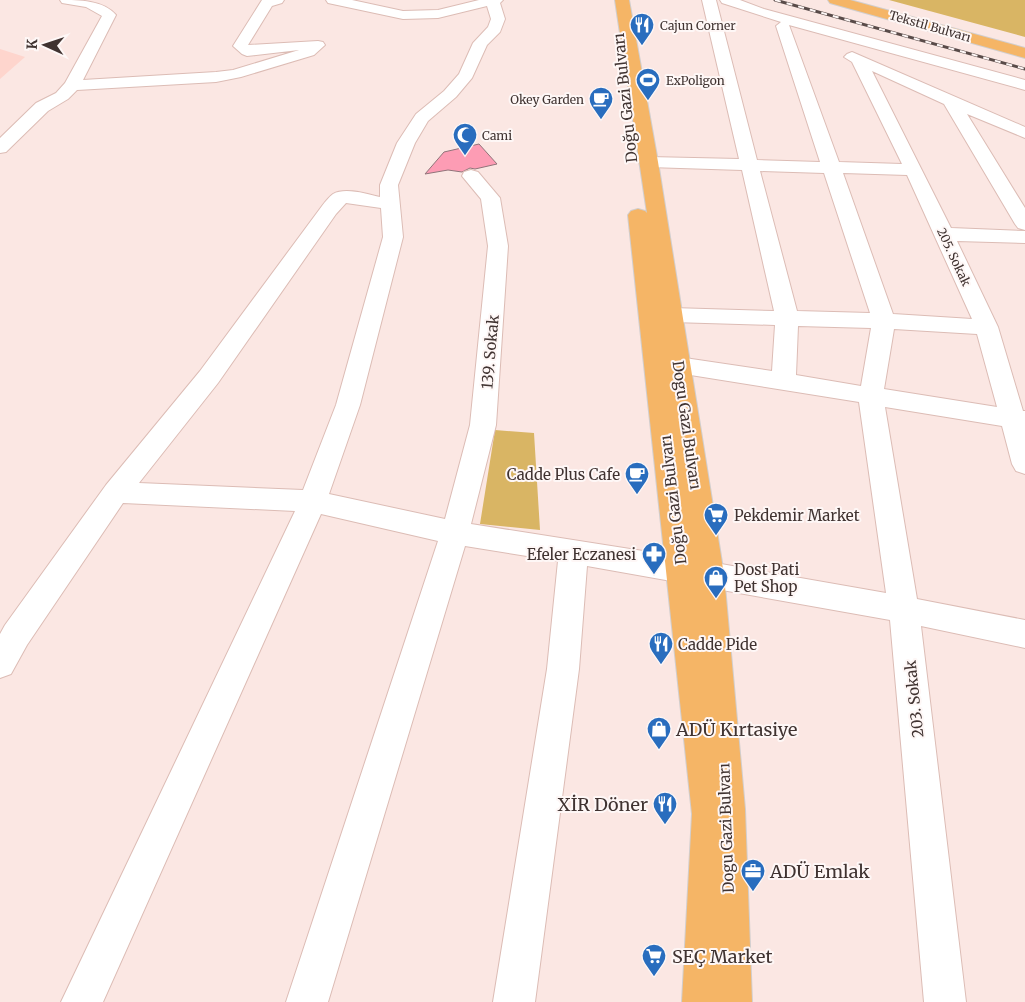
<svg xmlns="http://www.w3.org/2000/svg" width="1025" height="1002" viewBox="0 0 1025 1002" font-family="Merriweather,serif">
<rect width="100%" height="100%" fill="#fbe7e3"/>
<path fill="#fed5cd" d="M0 49 25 57 0 79Z"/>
<path fill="#d9b564" d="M889 0H1025V37Z
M495 430 534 433 540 530 480 524Z"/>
<path fill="#fd9cb4" stroke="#91747a" d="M479 144 497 164 475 169 470 168 462 172 448 170 425 174 444 152Z"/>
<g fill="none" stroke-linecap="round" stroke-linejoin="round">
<defs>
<path id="minor" d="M60 0C80 0 103 0 116 15L83 80 216 72 233 70 299 50 247 56 242 54 233 46 262 0H284L282 3 272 6 248 45 318 41 323 42 325 45 314 55 241 77 216 82 77 90 68 99 48 111 6 152 0 153V138L36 103 56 93 65 83 102 16 86 7 62 3Z
M326 0H352L403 11 438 10 479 0H503L500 3 505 19 500 32 487 45 472 78 456 97 428 121 415 143 398 185 403 237 360 405 329 494 445 519 470 425 488 246 481 199 462 176 464 172 471 170 478 172 500 198 508 246 496 425 471 524 681 557 886 593 859 402 678 373 670 371 666 365 670 359 678 357 772 371 775 325 672 322 664 320 661 315 664 310 672 308 774 311 742 170 649 167 643 166 640 162 643 158 649 157 739 159 702 0H716L757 160 820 162 776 26 781 22 722 3 720 0H740L764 9 1025 80V90L789 25 839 162 902 164 852 62 844 57 847 54 852 52 1025 127V138L967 114 1025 208V230L1018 228 1015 224 944 104 872 71 951 228 1025 231V243L957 241 998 327 1023 411H1025V474L1016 471 1012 464 1002 426 885 407 917 599 1025 620V648L921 626 966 1002H924L890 620 587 566 579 669 535 1002H493L547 669 558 561 465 546 328 1002H286L438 541 321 514 103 1002H61L295 511 123 503 27 645 11 674 0 678V634L5 625 106 485 200 371 322 206C325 202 329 197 333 194 345 187 367 194 380 197V185L397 143 416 114 444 91 459 74 473 43 488 27 491 19 487 6 438 18 403 19 328 3ZM760 171 824 173 870 313 797 311ZM843 173 907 175 972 319 893 314ZM346 203 381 208 383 237 336 405 303 490 139 483 218 383 336 214ZM798 326 871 328 861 386 796 375ZM894 329 977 334 997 407 884 389Z"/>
<path id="major" d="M615 0H629L658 162 724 575 745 809 752 1002H682L692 814 628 215 631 211 638 209 645 211 647 213Z
M828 0H850L1025 48V58L830 3Z"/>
</defs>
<use href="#minor" stroke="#dcbcb5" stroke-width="2"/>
<use href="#major" stroke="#d1cece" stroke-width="2"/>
<use href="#minor" fill="#fff" fill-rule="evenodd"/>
<use href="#major" fill="#f5b566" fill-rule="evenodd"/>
<defs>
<path id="rail" d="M775 0 1025 69"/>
</defs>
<use href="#rail" stroke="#594b49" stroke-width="3"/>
<use href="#rail" stroke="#fef7f6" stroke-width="2" stroke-dasharray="6" stroke-linecap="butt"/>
</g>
<defs>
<symbol id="restaurant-pin" viewBox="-11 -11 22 30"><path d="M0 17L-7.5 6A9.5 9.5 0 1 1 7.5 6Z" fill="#296dbe" stroke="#fef7f6"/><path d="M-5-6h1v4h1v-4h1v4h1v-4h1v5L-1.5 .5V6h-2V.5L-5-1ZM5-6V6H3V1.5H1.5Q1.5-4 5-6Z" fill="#fff"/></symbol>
<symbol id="stadium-pin" viewBox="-11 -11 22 30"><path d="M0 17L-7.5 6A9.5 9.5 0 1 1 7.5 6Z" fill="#296dbe" stroke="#fef7f6"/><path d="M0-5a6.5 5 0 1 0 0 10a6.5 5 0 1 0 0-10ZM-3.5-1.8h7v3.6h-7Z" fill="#fff"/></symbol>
<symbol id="cafe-pin" viewBox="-11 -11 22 30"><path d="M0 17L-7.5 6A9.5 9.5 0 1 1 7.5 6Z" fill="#296dbe" stroke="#fef7f6"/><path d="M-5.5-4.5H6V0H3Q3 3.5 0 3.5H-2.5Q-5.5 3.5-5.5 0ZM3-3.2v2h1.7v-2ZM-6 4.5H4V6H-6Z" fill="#fff"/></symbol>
<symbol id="mosque-pin" viewBox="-11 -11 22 30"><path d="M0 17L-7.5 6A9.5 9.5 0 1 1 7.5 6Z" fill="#296dbe" stroke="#fef7f6"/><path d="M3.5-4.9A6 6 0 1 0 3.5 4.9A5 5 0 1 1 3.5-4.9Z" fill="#fff"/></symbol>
<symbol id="supermarket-pin" viewBox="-11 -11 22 30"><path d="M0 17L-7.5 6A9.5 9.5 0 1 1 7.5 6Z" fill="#296dbe" stroke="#fef7f6"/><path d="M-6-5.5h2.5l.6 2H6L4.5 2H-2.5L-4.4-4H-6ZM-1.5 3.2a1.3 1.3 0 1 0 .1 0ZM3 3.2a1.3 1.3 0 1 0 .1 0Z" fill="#fff"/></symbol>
<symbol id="pharmacy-pin" viewBox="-11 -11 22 30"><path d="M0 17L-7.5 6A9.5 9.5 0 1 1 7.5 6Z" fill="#296dbe" stroke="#fef7f6"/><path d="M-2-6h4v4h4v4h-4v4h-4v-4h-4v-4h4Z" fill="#fff"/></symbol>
<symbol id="shop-pin" viewBox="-11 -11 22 30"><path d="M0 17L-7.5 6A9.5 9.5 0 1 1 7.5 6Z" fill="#296dbe" stroke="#fef7f6"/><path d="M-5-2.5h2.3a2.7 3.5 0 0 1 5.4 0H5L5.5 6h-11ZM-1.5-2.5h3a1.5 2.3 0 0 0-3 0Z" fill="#fff"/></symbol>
<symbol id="office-pin" viewBox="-11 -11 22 30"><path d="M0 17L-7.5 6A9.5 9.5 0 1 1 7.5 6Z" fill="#296dbe" stroke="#fef7f6"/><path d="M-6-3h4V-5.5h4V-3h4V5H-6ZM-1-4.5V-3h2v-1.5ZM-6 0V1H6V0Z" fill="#fff"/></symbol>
</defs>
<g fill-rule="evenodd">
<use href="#restaurant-pin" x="628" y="11" width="28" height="38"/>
<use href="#stadium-pin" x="634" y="66" width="28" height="38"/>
<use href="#cafe-pin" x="587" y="85" width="28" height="38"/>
<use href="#mosque-pin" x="451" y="121" width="28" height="38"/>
<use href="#cafe-pin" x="623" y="460" width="28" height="38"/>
<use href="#supermarket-pin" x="702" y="501" width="28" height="38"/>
<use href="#pharmacy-pin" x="640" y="540" width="28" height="38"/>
<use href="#shop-pin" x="702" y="564" width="28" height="38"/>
<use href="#restaurant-pin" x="647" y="630" width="28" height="38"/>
<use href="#shop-pin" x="645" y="715" width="28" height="38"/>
<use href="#restaurant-pin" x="651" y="790" width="28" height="38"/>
<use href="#office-pin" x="739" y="857" width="28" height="38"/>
<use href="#supermarket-pin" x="640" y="942" width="28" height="38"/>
</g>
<g text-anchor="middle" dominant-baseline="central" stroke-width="4" stroke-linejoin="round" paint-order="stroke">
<g font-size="12" fill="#403331" stroke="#fef7f6" text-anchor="start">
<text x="660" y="25">Cajun Corner</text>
<text x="666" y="80">ExPoligon</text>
<text x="584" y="99" text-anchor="end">Okey Garden</text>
<text x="482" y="135">Cami</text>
</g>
<g font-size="12" fill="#403331" stroke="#fef7f6">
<text transform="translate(930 26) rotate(16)">Tekstil Bulvarı</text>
<text transform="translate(954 257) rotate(65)">205. Sokak</text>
</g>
<g font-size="15" fill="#403331" stroke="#fef7f6">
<text transform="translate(625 98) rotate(-96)">Doğu Gazi Bulvarı</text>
<text transform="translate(490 352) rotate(-85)">139. Sokak</text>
<text transform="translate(687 425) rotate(82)">Dogu Gazi Bulvarı</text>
<text transform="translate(673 500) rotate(-97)">Doğu Gazi Bulvarı</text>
<text transform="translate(914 699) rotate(-96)">203. Sokak</text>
<text transform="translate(726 828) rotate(-92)">Dogu Gazi Bulvarı</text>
</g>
<g font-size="15" fill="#403331" stroke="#fef7f6" text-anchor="start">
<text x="620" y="474" text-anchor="end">Cadde Plus Cafe</text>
<text x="734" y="515">Pekdemir Market</text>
<text x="636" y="554" text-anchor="end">Efeler Eczanesi</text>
<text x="734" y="569">Dost Pati<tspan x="734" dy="17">Pet Shop</tspan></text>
<text x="678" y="644">Cadde Pide</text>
</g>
<g font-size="18" fill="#403331" stroke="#fef7f6" text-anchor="start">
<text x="676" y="729">ADÜ Kırtasiye</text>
<text x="648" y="804" text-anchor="end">XİR Döner</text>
<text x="770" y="871">ADÜ Emlak</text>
<text x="672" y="956">SEÇ Market</text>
</g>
</g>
<g transform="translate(45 45) rotate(273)" stroke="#fef7f6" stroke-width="4" paint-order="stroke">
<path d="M0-4L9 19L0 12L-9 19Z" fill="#403331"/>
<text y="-8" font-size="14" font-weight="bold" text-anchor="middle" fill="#403331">K</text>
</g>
</svg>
